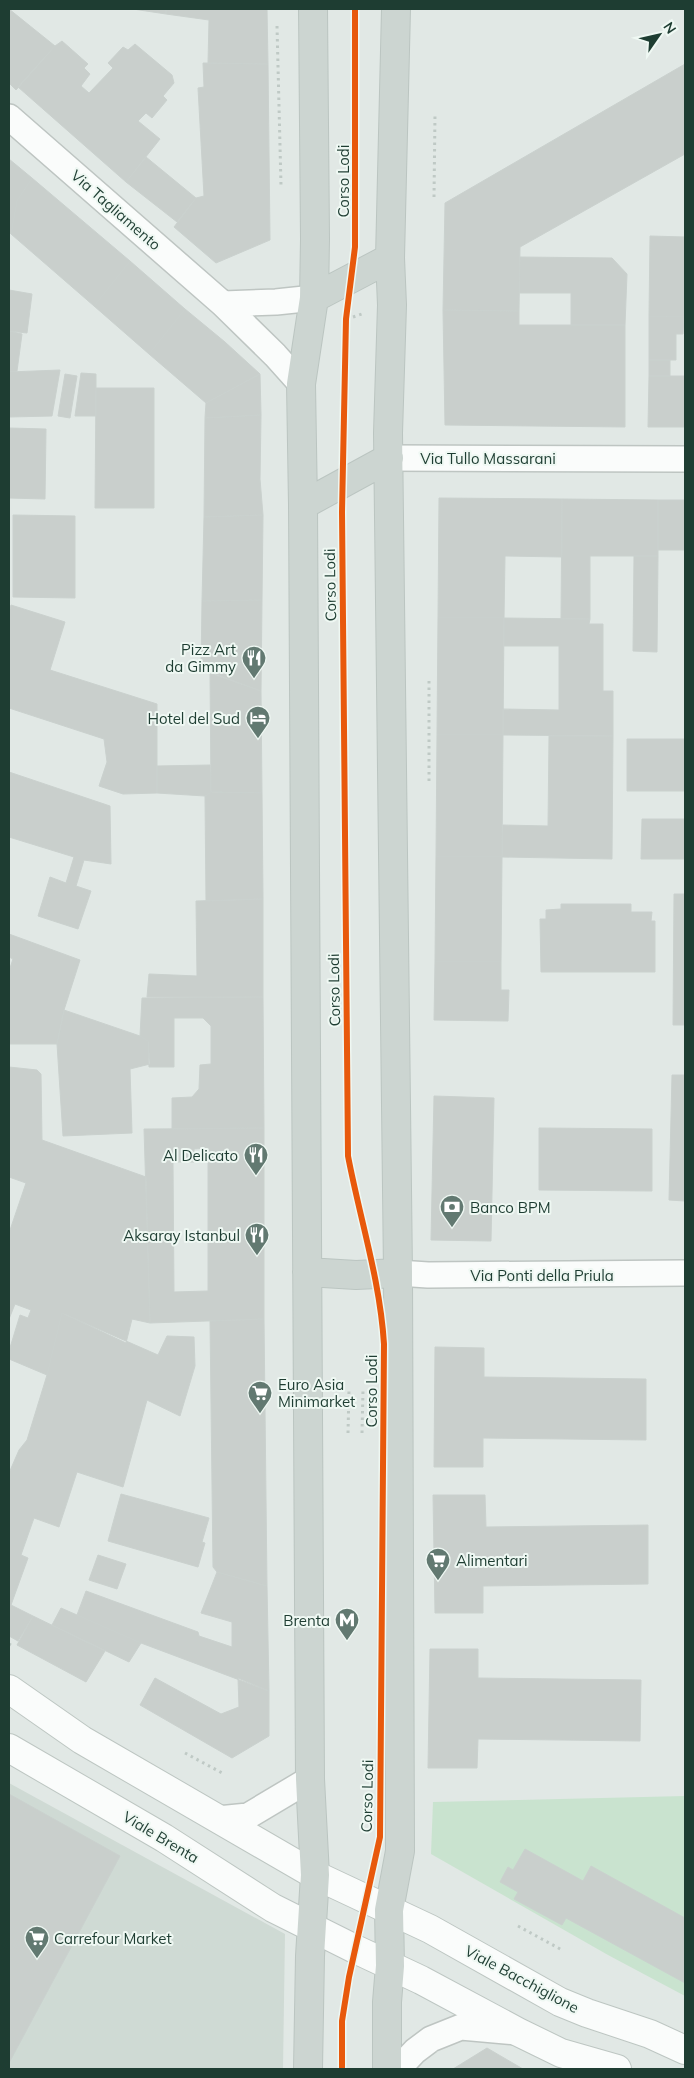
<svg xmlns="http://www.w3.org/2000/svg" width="694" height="2078" viewBox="0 0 694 2078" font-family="Mulish,sans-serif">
<rect width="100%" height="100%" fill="#e1e8e5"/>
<path fill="#cfdad4" d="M9 1783 285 1934 283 2069H9Z"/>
<path fill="#c9e3cf" d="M685 1796V1996L608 1955 431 1854 433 1802Z"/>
<path fill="#c9cfcc" stroke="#cad1ce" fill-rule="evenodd" d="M9 9 55 46 16 90 9 83Z
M133 9H166V14Z
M166 9H267L268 64 208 63 209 20 166 14Z
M62 41 88 64 84 68 90 74 81 86 89 93 113 68 108 63 123 47 128 50 135 44 172 75 174 83 163 96 167 100 152 118 146 113 138 121 160 139 126 182 18 87 55 46Z
M203 63 268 64 270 240 216 263 174 227 196 198 204 196 198 88 204 87Z
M685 64V154L520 247 519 311 443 310 445 203Z
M146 157 196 198 177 222 126 182Z
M9 159 32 178 17 201 11 234 9 231Z
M32 178 130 261 94 306 11 234 17 201Z
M650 236 685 237V317L649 316Z
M520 257 612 258 627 274 625 325H571V293H519Z
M130 261 185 309 149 354 94 306Z
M9 290 32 294 27 333 9 331Z
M185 309 225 342 260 374 206 403 149 354Z
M443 310 519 311V325H625V427L445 425Z
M649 316 684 317 683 334H676V360H649Z
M9 331 22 334 17 371 9 372Z
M649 360H670V376H649Z
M60 370 52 416 9 417V372Z
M81 373 96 374V416H75Z
M65 374 77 376 70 418 58 416Z
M260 374 261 415 205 418 206 403Z
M649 376H685V427H648Z
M96 388H154V508H95Z
M261 415 260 479 263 515 204 517 205 418Z
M9 428 46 429 45 499 9 498Z
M439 498 562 499V557L505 556 504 618 438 617Z
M562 499 658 500V556H590V619H561Z
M658 500H685V550H658Z
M13 515 75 516V598L13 597Z
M263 515 262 600 202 601 204 517Z
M634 556H658L657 652 633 651Z
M262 600 261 691 201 670 202 601Z
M11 605 65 622 50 670 157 704V793L123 794 99 786 107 762 104 739 9 708V613Z
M438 617 504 618 503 735 437 734Z
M504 618 590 619 589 624H603V691H613V736L503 735V709L559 710V646H504Z
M210 672 261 691 262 793 211 792Z
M437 734 503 735 502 857 436 856Z
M549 736H613L612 859 502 857 503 825 548 826Z
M627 739H685V791H627Z
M210 765 211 792 205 796 157 793V766Z
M9 772 110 806 111 864 84 860 76 886 91 891 78 929 38 916 50 877 66 883 74 857 9 837Z
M211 792 262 793 263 899 206 901 205 796Z
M642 819H685V859H641Z
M436 856 502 857 501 962 435 961Z
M674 894H685V1025H673Z
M263 899V997H147L149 974 197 976 196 901Z
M561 904H631V912H652L651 921H655V972H541L540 919H546V910L561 909Z
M9 934 80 960 64 1010 57 1044H9V971L13 959 9 957Z
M435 961 501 962V990H509L508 1021 434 1020Z
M263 997 264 1128 172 1129V1098L192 1097 199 1089 200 1065 211 1064V1026L203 1018H174V1067H149L148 1041 140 1036 142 998Z
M64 1010 140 1036 148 1041 150 1064 130 1069 132 1133 63 1136 57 1044Z
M9 1067 37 1070 41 1074 42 1140 146 1177 150 1323 132 1319 126 1343 62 1313 47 1375 9 1359V1351L20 1315 28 1318 31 1310 15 1304 9 1319V1233L26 1183 9 1177Z
M672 1075H685V1201L669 1200Z
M434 1096 494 1098 491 1241 431 1240Z
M264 1128V1319L150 1323 144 1129ZM208 1148V1291L174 1292 173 1162H194V1149Z
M539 1128 652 1129V1191L539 1190Z
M62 1313 158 1355 167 1336 194 1337 195 1366 180 1416 147 1400 123 1487 77 1472 59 1527 34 1518 21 1555 28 1558 11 1605 33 1616 18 1641 9 1636V1473L19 1450 27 1440 47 1375Z
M264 1319 267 1586 217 1572 213 1567 210 1321Z
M435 1347 484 1348V1377L646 1379V1440L483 1438V1467H434Z
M121 1494 209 1518 202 1542 205 1543 198 1567 108 1541Z
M433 1495H485L486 1527 648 1525V1584L483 1586V1613H435Z
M98 1555 126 1564 117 1589 89 1580Z
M217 1572 267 1586 269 1691 141 1643 77 1615 86 1591 198 1632 199 1636 232 1647V1622L201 1613Z
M61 1608 141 1643 129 1662 52 1625Z
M33 1616 105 1651 86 1682 17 1645Z
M430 1649H478V1678L641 1680 640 1741 478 1739 477 1768H428Z
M155 1678 221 1714 239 1707 238 1678 269 1691V1736L232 1758 140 1705Z
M9 1794 120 1856 9 2063Z
M525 1849 583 1881 591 1866 685 1918V1983L566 1918 562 1925 514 1899 518 1892 500 1882 508 1867 513 1870Z
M487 2048 523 2069H453Z"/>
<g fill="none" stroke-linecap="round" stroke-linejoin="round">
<defs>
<path id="street" d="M9 117 223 304 275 355 301 384
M223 304 276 302 314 298
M389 458 685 459
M398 1273 428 1275 685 1273
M218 1819 248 1816 310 1779
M398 2069 415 2051 431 2039 461 2027 517 2032"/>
<path id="secondary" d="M9 1689 82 1740 315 1875 430 1929 560 2002 587 2013 650 2034 685 2050
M9 1748 164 1838 273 1908 355 1949 421 1980 518 2032 561 2053 617 2069"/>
<path id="primary" d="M314 298 390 258
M303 505 389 458
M307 1272 356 1275 398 1273
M308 2069 310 1956 315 1875 310 1779 303 505 301 384 314 298 315 239 313 9
M387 2069V2002L390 1966 389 1910 400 1851 398 1273 388 433 392 305 390 258 396 9"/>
</defs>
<use href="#street" stroke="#bec5c2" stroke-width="28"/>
<use href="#secondary" stroke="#bdc6c2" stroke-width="30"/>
<use href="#primary" stroke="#bbc5c1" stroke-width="30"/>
<path stroke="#bfc9c5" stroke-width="3" stroke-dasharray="2.5 4" stroke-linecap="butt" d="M277 26 281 186
M434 197 435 114
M353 317 362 314
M429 781V677
M348 1433 349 1390
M362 1433 363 1390
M9 1644 11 1645
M185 1753 224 1774
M518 1926 562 1950"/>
<use href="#street" stroke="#fafcfb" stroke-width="25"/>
<use href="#secondary" stroke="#fafcfb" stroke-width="28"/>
<use href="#primary" stroke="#ccd5d1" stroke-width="28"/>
<defs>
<path id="cycleway" d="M342 2069V2021L349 1977 380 1837 384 1344C380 1280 360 1219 348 1156L342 512 346 319 355 247V9"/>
</defs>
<use href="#cycleway" stroke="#eff8f3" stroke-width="9"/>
<use href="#cycleway" stroke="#e8590c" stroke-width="6"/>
</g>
<defs>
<symbol id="restaurant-pin" viewBox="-11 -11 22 30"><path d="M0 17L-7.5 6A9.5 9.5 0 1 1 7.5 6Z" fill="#627971" stroke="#eff8f3"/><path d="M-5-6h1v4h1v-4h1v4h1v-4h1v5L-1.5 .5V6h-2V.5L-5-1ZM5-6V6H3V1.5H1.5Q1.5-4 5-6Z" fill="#fff"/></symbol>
<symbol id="hotel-pin" viewBox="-11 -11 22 30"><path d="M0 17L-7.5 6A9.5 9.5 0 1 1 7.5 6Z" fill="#627971" stroke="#eff8f3"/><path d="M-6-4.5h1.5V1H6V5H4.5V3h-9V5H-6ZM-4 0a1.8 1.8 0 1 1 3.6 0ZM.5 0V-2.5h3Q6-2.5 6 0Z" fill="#fff"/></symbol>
<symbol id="bank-pin" viewBox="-11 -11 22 30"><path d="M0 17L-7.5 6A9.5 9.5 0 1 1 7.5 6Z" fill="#627971" stroke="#eff8f3"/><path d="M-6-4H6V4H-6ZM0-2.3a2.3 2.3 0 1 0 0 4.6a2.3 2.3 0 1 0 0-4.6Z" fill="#fff"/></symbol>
<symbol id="supermarket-pin" viewBox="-11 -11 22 30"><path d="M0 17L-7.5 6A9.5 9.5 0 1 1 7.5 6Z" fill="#627971" stroke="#eff8f3"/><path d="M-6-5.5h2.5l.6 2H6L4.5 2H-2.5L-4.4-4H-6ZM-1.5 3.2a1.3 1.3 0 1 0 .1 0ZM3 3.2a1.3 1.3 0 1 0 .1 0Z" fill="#fff"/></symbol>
<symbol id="metro-pin" viewBox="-11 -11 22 30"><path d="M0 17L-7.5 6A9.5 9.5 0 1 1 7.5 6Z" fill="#627971" stroke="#eff8f3"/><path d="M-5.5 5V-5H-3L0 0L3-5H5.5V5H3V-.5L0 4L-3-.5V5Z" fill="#fff"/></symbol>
</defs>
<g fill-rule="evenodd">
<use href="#restaurant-pin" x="240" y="644" width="28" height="38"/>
<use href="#hotel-pin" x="244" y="704" width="28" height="38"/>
<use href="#restaurant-pin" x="242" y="1141" width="28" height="38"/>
<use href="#bank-pin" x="438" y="1193" width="28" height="38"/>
<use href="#restaurant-pin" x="243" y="1221" width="28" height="38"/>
<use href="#supermarket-pin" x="246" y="1379" width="28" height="38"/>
<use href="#supermarket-pin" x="424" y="1546" width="28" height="38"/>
<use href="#metro-pin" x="333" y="1606" width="28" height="38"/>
<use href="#supermarket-pin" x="23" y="1924" width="28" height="38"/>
</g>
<g text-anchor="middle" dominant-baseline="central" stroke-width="4" stroke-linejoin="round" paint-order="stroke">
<g font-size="15" fill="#1e3d32" stroke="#eff8f3">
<text transform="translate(343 181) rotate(-90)">Corso Lodi</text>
<text transform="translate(116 210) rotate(41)">Via Tagliamento</text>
<text x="488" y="458">Via Tullo Massarani</text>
<text transform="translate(330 585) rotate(-91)">Corso Lodi</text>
<text transform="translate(334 990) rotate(-91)">Corso Lodi</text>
<text x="542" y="1275">Via Ponti della Priula</text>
<text transform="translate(371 1391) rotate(-90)">Corso Lodi</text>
<text transform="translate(367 1796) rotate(-89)">Corso Lodi</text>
<text transform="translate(161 1837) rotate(31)">Viale Brenta</text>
<text transform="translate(522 1979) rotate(28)">Viale Bacchiglione</text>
</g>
<g font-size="15" fill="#1e3d32" stroke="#eff8f3" text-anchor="end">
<text x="236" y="649">Pizz Art<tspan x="236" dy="17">da Gimmy</tspan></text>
<text x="240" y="718">Hotel del Sud</text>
<text x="238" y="1155">Al Delicato</text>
<text x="470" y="1207" text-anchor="start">Banco BPM</text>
<text x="240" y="1235">Aksaray Istanbul</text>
<text x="278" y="1384" text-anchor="start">Euro Asia<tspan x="278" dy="17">Minimarket</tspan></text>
<text x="456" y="1560" text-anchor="start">Alimentari</text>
<text x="330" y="1620">Brenta</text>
<text x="54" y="1938" text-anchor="start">Carrefour Market</text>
</g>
</g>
<rect width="694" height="2078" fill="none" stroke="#1e3d32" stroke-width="20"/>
<g transform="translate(659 35) rotate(56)" stroke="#eff8f3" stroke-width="4" paint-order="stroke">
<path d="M0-4L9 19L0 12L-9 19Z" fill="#1e3d32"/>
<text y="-8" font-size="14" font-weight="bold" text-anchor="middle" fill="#1e3d32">N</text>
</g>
</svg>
